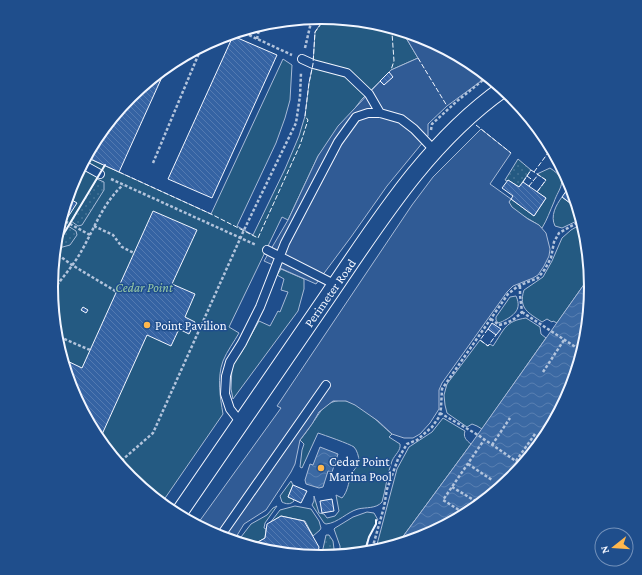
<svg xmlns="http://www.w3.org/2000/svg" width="642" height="575" viewBox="0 0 642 575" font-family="'Crimson Pro',serif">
<defs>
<pattern id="garden-dots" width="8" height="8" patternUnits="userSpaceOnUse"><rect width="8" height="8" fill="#245a82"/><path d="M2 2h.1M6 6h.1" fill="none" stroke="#447295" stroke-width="1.8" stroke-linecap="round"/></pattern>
<pattern id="water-waves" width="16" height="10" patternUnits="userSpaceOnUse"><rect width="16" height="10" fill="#3b69a3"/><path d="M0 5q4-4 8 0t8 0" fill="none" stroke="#587fb1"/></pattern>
<pattern id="building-back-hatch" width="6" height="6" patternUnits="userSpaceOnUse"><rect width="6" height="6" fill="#3563a3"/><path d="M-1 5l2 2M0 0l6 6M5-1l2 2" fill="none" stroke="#537ab1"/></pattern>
</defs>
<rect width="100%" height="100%" fill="#1f4e8c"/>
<path fill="#245a82" stroke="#a8bbd7" d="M324 17 374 22 402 31 418 58 391 70 362 99 318 156 288 220 282 217 229 327 239 333C234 342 227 351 223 361 217 377 220 397 223 414L161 504 130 479 96 438 71 391 56 340 51 287 56 235 71 184 86 157 211 214 283 59 292 65 290 100 285 118 276 143 237 226 253 235 285 169 299 136 305 116 309 83 313 64 315 32 323 20Z
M550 168C570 181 559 187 554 202 550 211 547 220 542 228 534 220 512 213 509 202L511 199 534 216 546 198 537 192 546 180 537 174Z
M562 197 578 209 581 219 562 228 555 226C550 216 556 205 562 197Z
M583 223 586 235 590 276 557 323 553 321 552 322 547 319 542 322C529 313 518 309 524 290L543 277 552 261 562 238 571 230Z
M281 269 304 279V289L298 311 233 399 231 389 232 367 235 360 241 353 259 321 270 326 278 311 280 312 288 292 281 290 284 279 277 275Z
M516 296C521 307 517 313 507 319 503 321 502 322 498 323L496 320V317L510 297Z
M526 318 540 327 541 334 546 338 482 429 477 426 472 424 467 427 447 413 445 405 444 395 447 384 480 340 488 346 490 344 493 346C504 330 505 321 526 318Z
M342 400C362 403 377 422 392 434L389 437 400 444C401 451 395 454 392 461 387 474 386 489 382 502 376 509 366 507 358 509 347 512 338 523 326 524L324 523 312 505 314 501V496L319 513 324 514 327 518 335 516 339 511 336 495 342 498C348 491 348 484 351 475 353 470 358 467 359 461 359 457 357 450 354 447 350 444 324 435 318 433L302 468 300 467 302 450 304 444 300 440C304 435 308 430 311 425 321 412 323 402 342 400Z
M443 418 465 431C463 437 466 440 471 444L396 546 375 552 397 469 409 447 432 432Z
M291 481 293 485 288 497 293 499 294 501C290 505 286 504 282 502L280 496Z
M277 506 265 523 264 528 266 529 265 538 249 547 233 542 237 535 241 537 251 524 267 515 273 508Z
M295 506 311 509 319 521 321 528 320 530 313 536 305 521 281 516 270 523 280 510Z
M367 512 374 513 378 520 376 521V524L369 537 364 550 367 553 340 556V546L334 529 335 528 353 517Z"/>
<path fill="url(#garden-dots)" stroke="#a8bbd7" d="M518 159 531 170 519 187 508 180 507 181 505 180Z
M97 179 104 182V190L82 225 78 226 71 221Z
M68 226 76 231 77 235 70 245 59 248 55 245V237L60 240Z
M326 535H329L333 541 335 557 321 558Z"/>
<path fill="#305b95" stroke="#a8bbd7" d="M402 31 425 38 471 63 488 76 447 106 428 124V136L387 186 351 237 316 284 264 261 288 220 318 156 338 126 391 70 418 58Z
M481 129 511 153 490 184 511 199 509 202 512 207 528 219 539 225 546 233 550 249 549 256 544 266 538 275 533 278 513 286 507 292 442 383 439 390V409L430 423 420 434 413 438H404L392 434 378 421 355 405 346 401H333L319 412 312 424 300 440 295 464 291 472 266 510 244 524 233 542 217 537 196 526 281 408 277 406 412 205 433 177Z"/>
<path fill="url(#water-waves)" stroke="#a8bbd7" d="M590 276 591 288 586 341 571 391 546 438 512 479 471 513 424 537 396 546 471 444Z
M320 447 338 454 332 472 328 471 323 487 319 488 306 484 305 480 310 464 313 465Z"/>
<path fill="url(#building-back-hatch)" stroke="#f2f6ff" d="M233 36 277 55 212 198 168 179Z
M167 66 119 172 86 157 96 137 130 96Z
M389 72 393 77 384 85 380 81Z
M552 148 560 163 558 165 550 159 553 155 548 153Z
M508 180 519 187 523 182 546 198 534 216 511 199 513 196 502 188Z
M571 184 578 209 562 197Z
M67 197 77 203 68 217 62 213Z
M153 211 197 230 172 284 195 294 185 317 195 322 189 334 179 329 171 346 147 335 99 441 71 391 61 358 82 368Z
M83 307 88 310 86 313 81 310Z
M492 323 501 329 496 335 488 329Z
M293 485 307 491 301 503 288 497Z
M332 499 334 511 322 513 320 501Z
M281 516 304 521 319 547 317 558 268 553 249 547 265 538 267 524Z"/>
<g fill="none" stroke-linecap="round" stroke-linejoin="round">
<defs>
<path id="lane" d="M302 59 313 64 347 73 369 94 380 113
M82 164 100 174
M267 250 336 285
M241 423 230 409 225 394 226 376 230 362 242 343 260 307 285 243 338 142 356 117 368 113H380L401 119 414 129 435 151
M219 538 326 385"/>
<path id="street" d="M177 516C227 442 278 369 328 296 379 221 428 142 503 89"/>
</defs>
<use href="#lane" stroke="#f2f6ff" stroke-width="10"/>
<use href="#street" stroke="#f2f6ff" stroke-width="18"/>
<path stroke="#b3c4dc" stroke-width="2.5" stroke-dasharray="3 2" stroke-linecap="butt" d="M240 31 292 55
M257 39 260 25
M305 48 312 18
M431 130 432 124 456 102 488 76
M153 163 202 46
M111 179 256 245
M61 219 90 235
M94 226 113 235 122 247 134 253
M54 252 72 265 117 292
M51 293C61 279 74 265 82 250 95 227 103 203 123 185
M522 312 583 352
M491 319 499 325C509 323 515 319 522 312L520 295V285
M55 335 90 350
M543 372 564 340
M567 388 575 376
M440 413 478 435 523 466
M492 445 510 418
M516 461 535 434
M468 464 492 480
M119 465 121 461 153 433 244 230 296 123 300 96 301 73
M452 487 477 502
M467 515 443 500 484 440
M371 553 384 507 387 489 398 459 407 444 417 440 432 427 439 417 441 408 442 389 508 294 518 286 538 278 545 269 551 258 554 242 559 233 582 220"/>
<use href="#lane" stroke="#1f4e8c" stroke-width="8"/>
<use href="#street" stroke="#1f4e8c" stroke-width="16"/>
<path stroke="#f2f6ff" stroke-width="1" stroke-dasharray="5 2" stroke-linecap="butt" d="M384 25 392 33 394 61 391 70
M418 58 447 106
M476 125 511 153
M119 172 211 214 258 238 300 145 308 120 305 116 309 83 313 64 315 32 324 20V17
M534 172 548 153
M527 176 534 181
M523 182 531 170 546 180 537 192
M529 186 538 175
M488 329 480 340 488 346 496 335"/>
<path stroke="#f2f6ff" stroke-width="2" d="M55 237 60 240 105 165
M367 553 364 550 366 548 369 537 376 524V520"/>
</g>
<g fill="#ffb74d" stroke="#1f4e8c" stroke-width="1.5">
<circle cx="147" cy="325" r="4"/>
<circle cx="321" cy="468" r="4"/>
</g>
<g text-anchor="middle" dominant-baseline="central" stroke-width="3" stroke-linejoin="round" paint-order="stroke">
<g font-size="13" font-style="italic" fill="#97c8a6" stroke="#1f4e8c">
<text x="144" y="287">Cedar Point</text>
</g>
<g font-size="13" fill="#f2f6ff" stroke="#1f4e8c">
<text transform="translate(330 293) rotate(-55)">Perimeter Road</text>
</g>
<g font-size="13" fill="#f2f6ff" stroke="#1f4e8c" text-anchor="start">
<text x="155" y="325">Point Pavilion</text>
<text x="329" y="461">Cedar Point<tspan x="329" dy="15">Marina Pool</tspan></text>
</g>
</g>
<path d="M0 0H642V575H0ZM58 287a263 263 0 1 1 526 0a263 263 0 1 1-526 0Z" fill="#1f4e8c" fill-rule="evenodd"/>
<path fill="none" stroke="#f2f6ff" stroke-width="2" d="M58 287a263 263 0 1 1 526 0a263 263 0 1 1-526 0Z"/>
<g transform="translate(614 547) rotate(253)"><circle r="19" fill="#1f4e8c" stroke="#7391ba"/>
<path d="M0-3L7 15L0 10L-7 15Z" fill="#ffb74d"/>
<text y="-6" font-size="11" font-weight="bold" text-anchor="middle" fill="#f2f6ff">N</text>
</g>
</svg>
